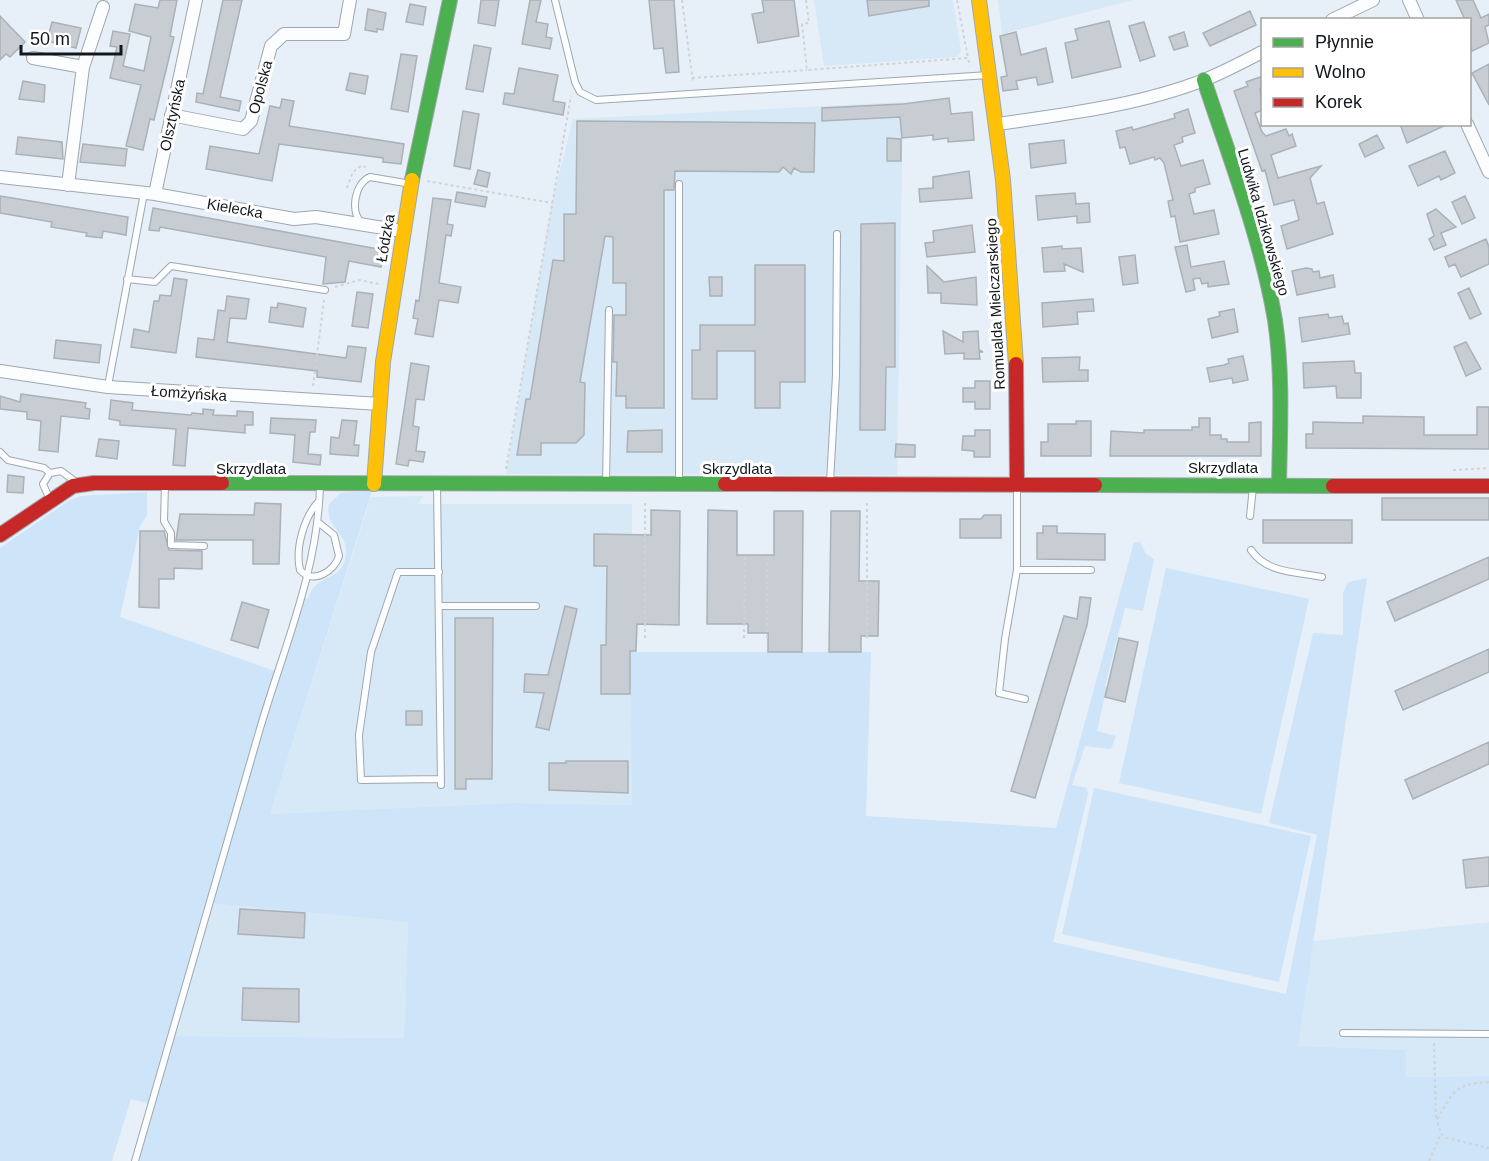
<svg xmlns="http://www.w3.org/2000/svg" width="1489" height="1161" viewBox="0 0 1489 1161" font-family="Arial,sans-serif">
<rect width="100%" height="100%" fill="#e7f0f8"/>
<path fill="#d7e8f6" d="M814 0H953L961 51 957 57 824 66Z
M998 0H1133L1002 34Z
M903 102 897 475 506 474 552 203 573 119Z
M423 496 418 504H632V805L511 803 270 814 371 497Z
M210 903 408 922 404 1038 172 1036Z
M1489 922V1076L1406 1077 1405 1050 1298 1046 1313 941Z"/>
<path fill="#cee4f8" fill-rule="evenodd" d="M372 491 270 814 511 803 632 805 630 652H871L866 816 1056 828 1134 542H1140L1146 554 1154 559 1143 611 1125 608 1105 686 1107 687 1097 731 1116 736 1111 749 1085 746 1072 785 1087 788 1088 794 1053 942 1286 994 1317 835 1269 823 1313 633 1343 635V593L1348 582 1367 578 1298 1046 1406 1050V1077L1489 1076V1161H135L151 1104 131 1099 112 1161H0V548L70 500 81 496 147 492V515L140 526 120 617 278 672 303 597 308 599C315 572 342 584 346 555 349 533 324 526 329 504L341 493ZM210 903 408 922 404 1038 172 1036Z
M1166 568 1309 599 1261 814 1119 783Z
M1094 788 1311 836 1279 982 1062 934Z"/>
<path fill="#c7cdd3" stroke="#aab1b7" stroke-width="1.5" d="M160 0H177L170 36 174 37 154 120 150 119 143 150 126 146 141 85 110 78 117 47 110 46 113 31 130 34 123 66 144 71 151 37 129 31 135 4 158 8Z
M223 0H242L220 97 241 101 239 111 196 102 197 93 203 94Z
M481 0H499L495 26 478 23Z
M530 0H541L536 22 548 24 546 37 552 38 550 49 522 44Z
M649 0H674L679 72 666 73 663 48 654 49Z
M762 0H794L799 36 758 43 752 14 764 12Z
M867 0H929V6L869 16Z
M1456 0H1473L1481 18 1489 14V25L1485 27 1489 43 1470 52V20H1465Z
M410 4 426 7 423 25 406 22Z
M368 9 386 13 383 30 377 29V32L365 30Z
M1250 11 1256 25 1210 46 1203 33Z
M0 16 25 42 10 57 6 54 0 60Z
M1109 21 1121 67 1072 78 1065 43 1078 40 1075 29Z
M52 22 81 28 76 48 47 41Z
M1144 22 1155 56 1140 61 1129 26Z
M1016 32 1021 55 1046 48 1053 82 1038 85 1036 77 1016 81 1018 89 1003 91 1001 77 1007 76 1000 36Z
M1184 32 1188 46 1174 50 1169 37Z
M474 45 491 48 483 92 466 89Z
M401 54 417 56 408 112 391 109Z
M1489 64V105L1472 73Z
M519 68 558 75 553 101 565 103 563 115 503 104 505 93 514 94Z
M350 73 368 76 365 94 346 90Z
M1263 76V88L1260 89 1263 110 1255 113 1262 132 1266 136 1286 129 1289 136 1292 134 1296 146 1271 155 1278 178 1321 166 1310 178 1317 204 1324 202 1333 234 1287 249 1281 226 1299 220 1294 200 1274 205 1265 170 1262 171 1234 91 1248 86 1246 82Z
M23 81 45 85 44 102 19 99Z
M949 98 951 114 972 112 974 140 948 142V138L933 140V135L902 138 900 117 822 121V108L903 104Z
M282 99 294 101 289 126 404 144 401 164 383 162V158L279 144 272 181 206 169 210 146 259 154 270 106 280 108Z
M1188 109 1195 133 1182 137 1183 142 1174 145 1181 166 1203 160 1210 184 1195 188V192L1189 194 1194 214 1214 210 1219 234 1180 242 1175 216 1171 217 1168 201 1173 200 1164 163 1160 158 1155 160 1154 157 1130 164 1125 147 1120 148 1116 131 1132 127 1133 130 1175 118 1174 114Z
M463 111 479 114 470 169 454 166Z
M577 121 815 123 814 172H801L794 168 791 174 783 167 779 172 675 171 674 190H664V408H626V396H616L617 362H613L614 315H626V283H613V237L605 236 580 382 585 383 584 435 576 443H541V455H517L526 399H530L553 260 564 261V214H576Z
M1400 124H1448L1407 143Z
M1377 135 1384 148 1365 157 1359 144Z
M18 137 62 142 63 159 16 154Z
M887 138 901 139V161H887Z
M1064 140 1066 163 1031 168 1029 144Z
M83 144 127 149 125 166 80 162Z
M1445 151 1455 173 1441 180 1439 176 1418 186 1409 166Z
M478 170 490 173 487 187 474 184Z
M969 171 972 198 920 202 919 189 933 188V177Z
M457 192 487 197 485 207 455 202Z
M1075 193 1076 204 1089 203 1090 222 1077 223V216L1038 220 1036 196Z
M0 196 128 217 126 235 103 231 102 238 86 236 87 233 51 227 52 222 0 213Z
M1465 196 1475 218 1462 224 1452 202Z
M433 198 451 200 447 224 453 225 451 236 446 235 439 283 461 287 458 303 439 300 433 337 415 334 418 319 413 318 416 300 419 301Z
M153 208 384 250 381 267 349 261 345 282 323 284 326 257 160 227 159 231 149 230Z
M1436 209 1456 227 1441 233 1446 245 1434 250 1429 239 1434 236 1427 214Z
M895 223V367H886L885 430H860L861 224Z
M972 225 975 252 927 257 925 243 934 242 933 231Z
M1486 239 1489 247V264L1461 277 1455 264 1449 267 1445 257Z
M1187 245 1191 267 1224 261 1229 284 1208 287V283L1202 284 1200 278 1193 279 1195 290 1186 292 1175 247Z
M1062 246V249L1081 248 1083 272 1064 264 1065 271 1044 272 1042 248Z
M1135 255 1138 283 1123 285 1119 257Z
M755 265H805V382H780V408H755V351H717V399H692V350H700V325H755Z
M927 266 944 282 976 277 977 305 941 303V293H928Z
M1306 268 1312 269 1313 272 1319 271 1320 278 1333 275 1335 287 1297 295 1292 271Z
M709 277H722V296H710Z
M174 278 187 280 176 353 131 347 134 329 149 332 154 301H159L160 295 171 296Z
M1469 288 1481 314 1470 319 1458 293Z
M357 292 373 294 368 328 352 326Z
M227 296 249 299 246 319 230 318 227 342 346 358 348 346 366 348 361 382 317 377V371L196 357 198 338 214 340 218 310 225 311Z
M1093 299 1094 311 1077 312 1078 324 1043 327 1042 303Z
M278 303 306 308 303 327 269 322 271 307 277 308Z
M1234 309 1238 332 1212 338 1208 319 1220 316 1219 312Z
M1328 314 1329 318 1342 316 1344 324 1348 323 1350 334 1302 342 1299 318Z
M943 331 963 342V332L978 331 979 350 983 352H979L980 359H964V353L945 354Z
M56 340 101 345 99 363 54 358Z
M1466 342 1481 369 1466 376 1454 347Z
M1243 356 1248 380 1233 383 1232 378 1210 382 1207 368 1224 365 1229 363 1228 359Z
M1080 357 1079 370H1088V381L1043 382 1042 358Z
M1354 361 1355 373H1361V398H1337L1336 386 1304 388 1303 363Z
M411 363 429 366 424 400 416 399 413 426 419 427 416 451 425 452 423 462 409 460 408 466 396 464Z
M975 381H990V409H975V402H963V388H975Z
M21 394 86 403 85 408 90 409 89 419 61 416 58 452 39 450 41 421 27 419V412L0 409V396L20 402Z
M111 400 133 403 132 410 191 415 192 413 203 414V409L214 410 213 415 237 416V411L253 412V425H245V433L188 428 185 466 173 465 176 429 120 425V421L109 419Z
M1477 407H1489V449L1306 448V434H1313V422L1363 423V416L1424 417V435H1477Z
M271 418 316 420 315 432H310L308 454 321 455 320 465 293 462 295 435 270 433Z
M1199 418H1210V435H1221V439H1227V442H1249V423L1261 422V456H1110L1111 431 1144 433V430H1192V427H1199Z
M342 420 357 421 354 445H359L358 456 330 454 331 437 339 438Z
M1076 421H1091V456H1041V442H1048V424H1076Z
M662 430V452H627L628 431Z
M975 430H990V457H974V451L962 450 963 436H975Z
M99 439 119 441 117 459 96 456Z
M896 444 915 445V457H895Z
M8 475 24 477 23 493 7 492Z
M1382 498H1489V520H1382Z
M255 503 281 504 279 564H253V540H176L180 514 254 515Z
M651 510 680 511 679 625 637 624 636 651H630V694H601V645H606L607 566H594V534L651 535Z
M708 510 737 511V555H774V511H803L802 652H768V633H748V624H707Z
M831 511H860L859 581H879L878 636H861V652H829Z
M984 515H1001V538H960V519H981Z
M1263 520H1352V543H1263Z
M1043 526H1057V533L1105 534V560L1037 559V533H1043Z
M140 531H164L169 550 202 551V569L174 568V579H159V608L139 607Z
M1489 557V579L1395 621 1387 602Z
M1080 597 1091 598 1087 625 1035 798 1011 791 1064 616 1077 619Z
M242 602 269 610 258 648 231 640Z
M565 606 577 609 549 730 536 727 544 693 524 692 525 674 548 675Z
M455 618H493L492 779H466V789H455Z
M1119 638 1138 642 1125 702 1105 697Z
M1489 649V672L1403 710 1395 691Z
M406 711H422V725H406Z
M1489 742V764L1413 799 1405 780Z
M566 761H628V793L549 790V763H566Z
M1489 857V886L1466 888 1463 860Z
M240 909 305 913 304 938 238 934Z
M243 988 299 989V1022L242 1020Z"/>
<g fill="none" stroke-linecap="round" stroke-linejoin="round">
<defs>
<path id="lane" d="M555 0 575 82 580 92 596 100 989 75
M361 222C350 211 355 183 370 177L411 184
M127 279 155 282 171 266 325 290
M108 386 144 193
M0 452 8 460 44 468 50 473
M830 482 836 375 837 234
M165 484 164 521 171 533V545L204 546
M606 484 609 310
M679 484V184
M437 485 441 785
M1017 485V570L1005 639 999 693 1025 699
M50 500 43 484 50 473 61 471 76 482
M319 501C304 517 295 548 300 570 313 585 335 571 339 556L334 535 319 523
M1250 516 1253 487
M1251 550C1266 573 1297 572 1322 577
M1017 570H1091
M439 572H398L371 652 359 735 361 780 441 779
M439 606H536
M1343 1033 1489 1034
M135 1161C177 1018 218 875 259 732 283 649 318 572 320 485"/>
<path id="street" d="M1409 0 1418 20
M1332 20 1373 0
M33 58 83 67
M171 115 243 129 251 121 271 46 284 34H344L350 0
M998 124C1067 114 1140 105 1204 80 1224 72 1243 62 1262 52
M1467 124 1489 172
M0 177 155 194 294 219 316 217 402 231
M68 185 83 67 103 7
M155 194 196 0
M0 371 108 387 380 404"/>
<path id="fast" d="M1204 80C1230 159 1261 238 1275 320 1283 374 1280 429 1279 484
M412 180 450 0
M222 483 725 484
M1095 485 1333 486"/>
<path id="slow" d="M979 0 1003 180 1016 364
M374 484 383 362 412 180"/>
<path id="jam" d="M1016 364 1017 484
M725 484 1095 485
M1333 486H1489
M0 535 73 486 94 483H222"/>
</defs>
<use href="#lane" stroke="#a0a7ad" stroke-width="8"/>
<use href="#street" stroke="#a0a7ad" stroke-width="14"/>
<use href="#fast" stroke="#a0a7ad" stroke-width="16"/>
<use href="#slow" stroke="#a0a7ad" stroke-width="16"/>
<use href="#jam" stroke="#a0a7ad" stroke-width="16"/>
<path stroke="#d0d3d5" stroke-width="2" stroke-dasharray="3 3" stroke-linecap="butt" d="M682 0 693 83
M806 0 809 23 802 24 807 70 968 58 970 66
M957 0 968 58
M692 78 807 70
M427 181 552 203
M347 188 353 172 361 166 366 167
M335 287 359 280 379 284
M313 386 324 300
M506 469 571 96
M1453 470 1489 468
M645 638V500
M744 638 745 557
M767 638V559
M867 638V500
M1434 1043 1436 1118
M1489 1082C1455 1084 1453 1091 1437 1120L1441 1134 1447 1138 1489 1148
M1429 1161 1441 1134"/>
<use href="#lane" stroke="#fbfdfe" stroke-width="6"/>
<use href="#street" stroke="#fbfdfe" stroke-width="12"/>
<use href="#fast" stroke="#4caf50" stroke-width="14"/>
<use href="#slow" stroke="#ffc107" stroke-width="14"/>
<use href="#jam" stroke="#c62828" stroke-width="14"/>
</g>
<g text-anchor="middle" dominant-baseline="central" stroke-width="6" stroke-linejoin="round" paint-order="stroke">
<g font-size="15" fill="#12171c" stroke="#fff">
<text transform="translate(260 87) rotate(-75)">Opolska</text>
<text transform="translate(172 115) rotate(-78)">Olsztyńska</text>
<text transform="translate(235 208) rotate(10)">Kielecka</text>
<text transform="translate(1264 222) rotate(74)">Ludwika Idzikowskiego</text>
<text transform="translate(385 238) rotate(-80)">Łódzka</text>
<text transform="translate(995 304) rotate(-93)">Romualda Mielczarskiego</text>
<text transform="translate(189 393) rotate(4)">Łomżyńska</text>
<text x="1223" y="467">Skrzydlata</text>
<text x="251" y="468">Skrzydlata</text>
<text x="737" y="468">Skrzydlata</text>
</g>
</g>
<rect x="1261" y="18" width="210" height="108" fill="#ffffff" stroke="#a0a2a4" stroke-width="1.5"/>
<rect x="1273" y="38" width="30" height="9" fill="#4caf50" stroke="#a0a2a4" stroke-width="1.5"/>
<text x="1315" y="48" font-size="18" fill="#12171c">Płynnie</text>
<rect x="1273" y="68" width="30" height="9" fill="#ffc107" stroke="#a0a2a4" stroke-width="1.5"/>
<text x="1315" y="78" font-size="18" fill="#12171c">Wolno</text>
<rect x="1273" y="98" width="30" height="9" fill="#c62828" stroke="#a0a2a4" stroke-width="1.5"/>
<text x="1315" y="108" font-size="18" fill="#12171c">Korek</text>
<path d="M21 45v9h100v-9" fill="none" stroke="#12171c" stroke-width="3"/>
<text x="30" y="45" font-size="18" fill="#12171c" stroke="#ffffff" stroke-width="4.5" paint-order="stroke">50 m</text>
</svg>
